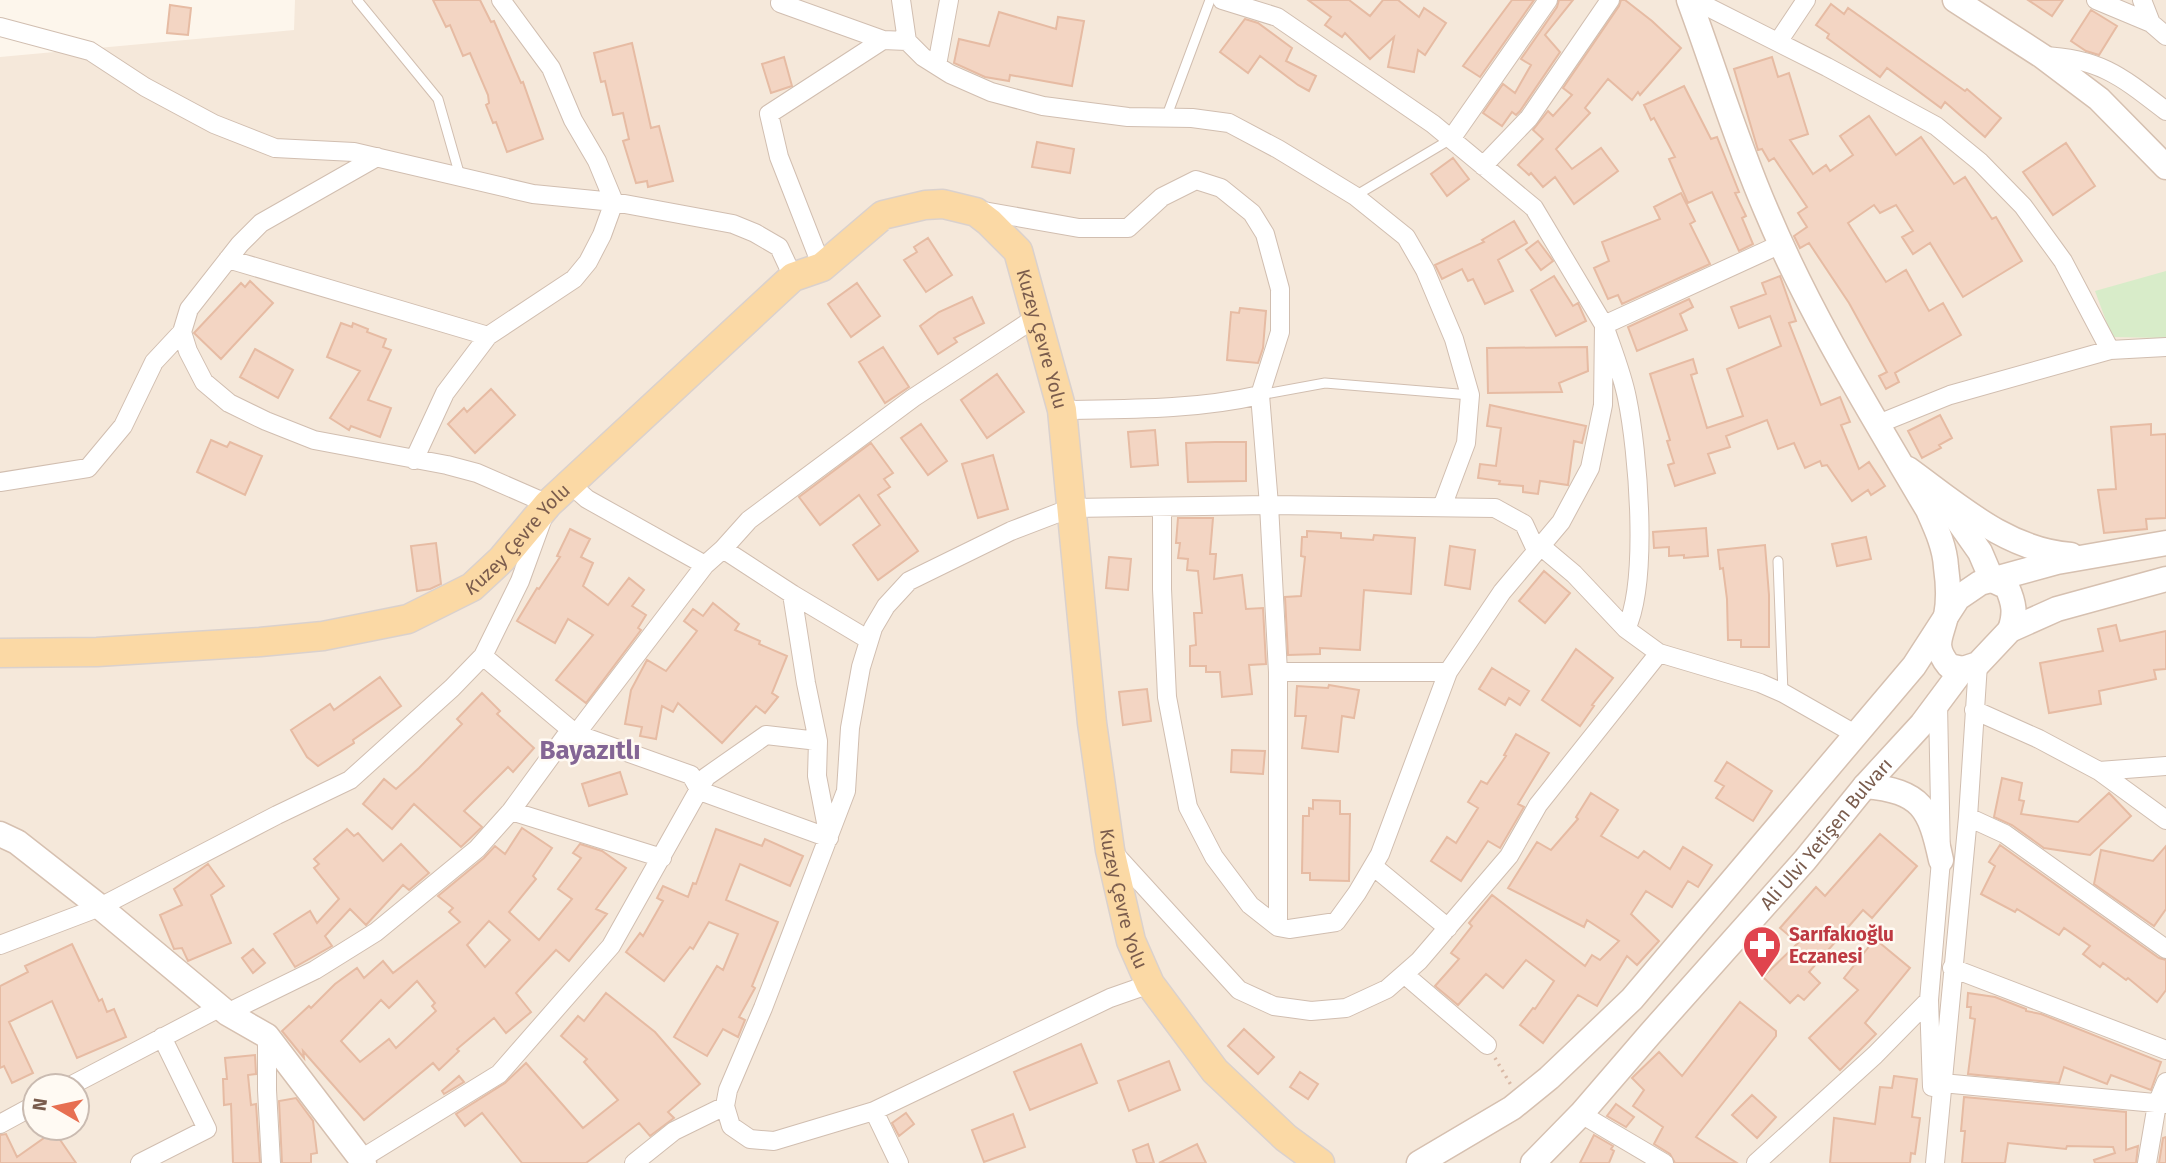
<svg xmlns="http://www.w3.org/2000/svg" width="2166" height="1163" viewBox="0 0 2166 1163" font-family="'Fira Sans',sans-serif">
<rect width="100%" height="100%" fill="#fdf6ec"/>
<path fill="#f5e8da" fill-rule="evenodd" d="M295 0H2166V1163H0V57L294 30ZM35 1086H77V1128H35Z"/>
<path fill="#d8ecc9" d="M2166 271V338L2112 337 2095 291Z"/>
<path fill="#f3d5c3" stroke="#e6bba3" stroke-width="2" fill-rule="evenodd" d="M433 0H480L491 22 494 21 521 83 523 82 543 139 507 152 496 122 493 123 486 105 489 103 488 95 470 53 463 56 450 25 446 27Z
M1308 0H1349L1370 16 1383 0H1398L1419 17 1424 8 1446 23 1425 55 1418 50 1414 72 1388 67 1394 37 1370 59 1345 33 1342 37 1325 25 1331 17Z
M1512 0H1534L1480 77 1463 66Z
M1559 0H1573L1545 35 1560 52 1520 111 1516 115 1512 112 1502 126 1483 113 1503 84 1515 93 1531 65 1521 59 1557 7Z
M1621 0H1625L1652 21 1681 48 1640 95 1638 92 1632 100 1608 79 1585 108 1590 113 1556 149 1572 169 1601 148 1618 171 1574 204 1555 177 1543 187 1531 173 1529 175 1518 165 1543 139 1533 130 1548 111 1553 116 1572 95 1563 88 1619 6Z
M2028 0H2063L2052 16Z
M1831 4 1844 14 1848 8 1965 91 1967 89 2001 118 1985 137 1945 102 1941 108 1887 68 1880 77 1827 38 1829 34 1816 25Z
M170 5 191 8 188 35 167 33Z
M2091 10 2117 26 2099 55 2086 51 2071 41Z
M999 12 1056 29 1058 17 1084 21 1072 86 1010 75 1009 81 985 77 954 63 959 39 989 46Z
M1245 19 1258 23 1292 48 1286 61 1316 76 1309 91 1298 85 1260 56 1248 73 1220 52Z
M632 43 651 128 659 126 673 181 648 187 647 181 636 183 623 141 629 139 623 113 613 115 605 81 601 82 594 53Z
M784 57 792 86 771 93 762 64Z
M1772 57 1778 77 1789 73 1808 134 1790 140 1813 174 1826 165 1830 171 1853 155 1840 136 1869 116 1896 155 1921 137 1954 184 1965 177 1992 219 1996 217 2022 261 1963 297 1930 243 1913 254 1902 237 1913 231 1896 205 1880 213 1874 205 1848 223 1886 282 1906 270 1929 311 1943 303 1961 335 1895 373 1899 382 1886 389 1879 376 1887 372 1849 303 1809 243 1800 248 1794 236 1807 227 1798 213 1807 207 1774 158 1769 161 1762 149 1758 150 1734 69Z
M1684 86 1711 139 1717 137 1739 192 1735 193 1746 216 1742 218 1753 244 1739 251 1712 192 1688 203 1669 159 1675 157 1654 118 1651 120 1644 105Z
M1037 142 1074 149 1070 173 1032 167Z
M2066 143 2095 186 2053 215 2023 172Z
M1453 158 1469 179 1447 196 1431 174Z
M1681 193 1695 221 1690 224 1710 264 1622 304 1618 295 1608 299 1594 268 1609 261 1602 242 1660 219 1654 207Z
M1514 221 1527 243 1498 260 1513 291 1485 304 1473 279 1468 281 1462 269 1442 279 1435 265 1484 242 1482 240Z
M928 238 952 275 926 292 904 260 917 252 914 247Z
M1538 241 1553 261 1541 270 1526 250Z
M1554 276 1573 306 1578 303 1586 321 1556 336 1531 290Z
M1780 276 1796 321 1789 323 1821 405 1840 397 1850 422 1841 425 1859 469 1869 462 1885 486 1871 495 1868 490 1852 501 1827 465 1822 466 1820 461 1805 468 1794 443 1778 449 1767 420 1726 436 1730 447 1708 454 1715 473 1675 486 1668 465 1674 463 1667 441 1670 440 1650 374 1693 359 1697 373 1691 375 1707 428 1743 416 1727 369 1781 346 1770 316 1739 328 1731 307 1766 294 1762 283Z
M250 281 273 303 221 359 194 333 241 283 245 287Z
M857 283 880 316 851 337 828 304Z
M972 297 984 323 954 338 957 342 938 354 920 326 939 312Z
M1689 299 1693 307 1680 314 1687 330 1637 351 1628 327Z
M1240 308 1266 311 1263 348 1258 363 1227 360 1231 312 1239 313Z
M341 323 352 327 353 323 368 329 367 332 386 339 383 347 391 350 368 400 391 408 380 437 351 426 349 430 330 418 360 371 327 357Z
M883 347 909 387 885 403 859 362Z
M1587 347 1588 371 1559 383 1562 392 1488 393 1487 348Z
M255 349 293 370 278 398 240 377Z
M997 374 1024 412 987 438 961 400Z
M491 389 515 415 475 453 448 424 464 408 467 412Z
M1490 405 1586 426 1582 443 1574 441 1568 485 1540 481 1538 494 1523 492V486L1499 484 1500 481 1478 478 1480 464 1496 466 1501 428 1487 426Z
M1940 415 1952 438 1939 445 1941 448 1922 458 1908 431Z
M921 424 947 461 928 475 901 438Z
M2151 424V435L2166 434V518L2146 519 2147 529 2104 533 2098 490 2116 489 2111 427Z
M1155 430 1158 465 1131 467 1128 432Z
M211 440 227 447 230 442 262 456 245 495 197 472Z
M1215 442H1246V481L1188 482 1186 443Z
M871 443 893 473 884 479 890 487 878 495 918 551 878 580 853 545 880 525 859 495 820 525 799 497Z
M993 455 1008 509 978 518 962 464Z
M1178 518H1213L1210 554H1216L1214 579 1242 575 1246 609 1263 608 1266 664 1249 665 1252 694 1222 697 1220 672H1206V666H1190V646L1196 645 1194 613H1202L1198 571 1187 570 1188 559 1178 558 1180 543H1176Z
M1706 528 1708 556 1684 558V555L1669 556V547L1654 548 1653 532Z
M570 529 590 539 581 557 593 563 583 586 608 605 629 578 644 590 632 606 646 615 638 628 641 630 586 703 556 680 593 635 568 619 555 643 517 621 537 588 539 589 560 557 557 556Z
M1307 531 1341 533V538L1373 540 1374 535 1415 538 1411 594 1364 590 1360 650 1320 648V654L1288 655 1285 597 1301 596 1305 557 1301 556 1302 537H1307Z
M1866 537 1871 559 1837 566 1832 544Z
M436 543 441 584 430 589 417 591 411 546Z
M1765 545 1769 595V647H1741V640H1728L1727 599 1723 568 1720 569 1718 550Z
M1450 546 1475 550 1470 589 1445 585Z
M1109 557 1131 559 1128 590 1106 588Z
M1544 571 1570 593 1545 623 1519 601Z
M713 603 739 624 735 630 760 641 759 644 787 656 772 693 778 697 765 713 756 706 722 743 678 703 673 712 662 706 656 739 640 736 642 727 625 724 631 690 647 660 666 671 697 631 684 621 693 609 703 616Z
M2116 625 2120 641 2166 631V669L2154 670 2156 679 2099 691 2101 704 2049 713 2040 663 2103 651 2098 629Z
M1576 649 1613 678 1592 705 1594 706 1580 726 1542 700Z
M1492 668 1529 691 1520 705 1509 698 1505 705 1479 689Z
M380 677 401 706 353 740 354 743 318 766 307 757 291 730 330 704 334 710Z
M1329 685 1359 690 1354 718 1342 716 1338 752 1302 748 1306 716H1295L1297 686 1328 688Z
M1147 689 1151 721 1123 725 1119 692Z
M482 693 500 711 497 714 534 748 513 772 508 767 464 811 482 827 461 847 414 804 392 829 363 804 384 779 396 789 419 768 462 724 457 719Z
M1516 734 1549 753 1518 804 1524 807 1500 848 1488 841 1461 881 1431 861 1447 837 1456 843 1478 808 1468 802 1481 781 1487 784 1506 756 1504 755Z
M1232 750 1265 751 1263 774 1231 772Z
M1727 762 1772 791 1753 821 1716 798 1724 786 1715 781Z
M620 772 627 794 589 806 582 784Z
M2002 778 2022 783 2019 800 2024 801 2021 814 2078 822 2109 793 2131 816 2090 855 2044 848 2012 825 1994 817Z
M1591 793 1618 810 1601 836 1638 858 1644 851 1670 869 1683 847 1712 865 1698 887 1688 881 1672 907 1646 891 1631 914 1659 941 1637 965 1627 956 1597 1006 1578 995 1543 1043 1520 1025 1533 1008 1535 1009 1554 981 1526 960 1503 988 1486 974 1458 1005 1435 986 1459 959 1451 953 1472 926 1469 923 1492 895 1585 966 1592 955 1600 960 1619 941 1587 920 1584 927 1508 888 1537 842 1551 850 1578 819 1576 817Z
M1313 800 1340 801V814H1350L1349 881 1310 880V873H1302L1303 816H1309V808L1313 809Z
M522 828 552 848 533 876 536 879 509 912 539 940 572 899 558 889 581 858 573 853 580 844 602 851 626 868 596 909 607 914 569 961 556 950 516 993 531 1012 506 1033 494 1018 457 1049 459 1051 439 1070 433 1063 364 1120 303 1051 304 1058 282 1031 309 1006 311 1008 335 984 357 968 364 978 383 961 393 973 460 922 449 912 453 908 438 896 484 858 495 846 505 854ZM489 921 510 940 485 967 467 945ZM417 981 435 1003 432 1006 436 1011 396 1048 389 1039 360 1062 341 1041 381 1000 389 1008Z
M347 829 354 836 358 833 383 861 401 844 429 873 409 890 403 885 366 925 350 909 325 936 332 946 295 967 274 934 310 911 317 923 339 899 314 868 319 864 314 859Z
M716 829 762 846 765 839 803 856 790 886 740 864 726 900 778 922 752 986 755 988 739 1017 745 1020 738 1037 723 1029 707 1056 674 1037 717 966 723 970 738 934 709 922 693 949 690 947 664 981 626 952 640 933 643 936 663 901 657 898 663 886 688 897 693 883 696 884Z
M1880 834 1917 866 1872 918 1863 910 1809 972 1820 983 1804 1000 1798 995 1790 1003 1763 977 1798 943 1780 928 1816 887 1825 896Z
M2000 845 2159 958 2166 960V990L2157 1002 2128 978 2126 980 2103 963 2100 967 2083 954 2090 946 2064 928 2059 935 2017 909 2015 912 1981 894 1995 866 1989 862Z
M2166 846V909L2154 926 2094 884 2101 850 2153 861Z
M208 864 224 886 211 895 231 943 188 961 182 948 174 949 160 915 182 905 174 889Z
M1875 939 1910 968 1865 1023 1876 1034 1840 1070 1809 1038 1858 990 1844 978Z
M72 944 99 1001 102 999 107 1012 114 1009 126 1037 77 1058 52 1001 9 1022 33 1073 12 1083 4 1066 0 1068V986L28 972 25 966Z
M253 949 265 963 253 973 242 958Z
M606 993 655 1032 700 1084 668 1112 674 1118 650 1136 639 1123 586 1163H522L482 1113 465 1126 456 1114 505 1083 526 1063 583 1128 618 1100 584 1062 587 1059 561 1036 578 1016 584 1021Z
M1968 993 1995 997 2026 1009V1011L2041 1014 2161 1062 2151 1090 2111 1075 2107 1084 2064 1067 2059 1083 1968 1074 1975 1019 1970 1018 1971 1007H1967Z
M1740 1002 1776 1031V1036L1696 1137 1737 1163H1675L1670 1154 1654 1144 1663 1127 1633 1106 1644 1090 1632 1078 1659 1052 1682 1076Z
M1244 1029 1274 1057 1258 1074 1228 1046Z
M1081 1044 1097 1083 1030 1110 1014 1072Z
M255 1055 256 1074 248 1075 251 1105 256 1104 260 1163H233L231 1104 224 1105 223 1079H227L225 1058Z
M1169 1061 1180 1090 1129 1111 1118 1081Z
M1300 1072 1318 1084 1308 1099 1290 1087Z
M459 1076 464 1082 444 1094 442 1091Z
M1894 1076 1917 1079 1912 1117 1920 1118 1915 1154 1911 1153 1910 1163H1830L1834 1118 1875 1124 1880 1087 1892 1088Z
M1752 1095 1776 1117 1757 1138 1732 1115Z
M1964 1097 2126 1112V1150L2138 1146 2136 1163H2095L2094 1160 2115 1153 2113 1147 2067 1146 2066 1149 2008 1143 2005 1163H1962L1965 1131H1961Z
M296 1098 313 1121 317 1153 311 1154V1163H282L279 1101Z
M1616 1104 1634 1117 1626 1127 1607 1116Z
M906 1113 914 1124 899 1136 892 1123Z
M1013 1114 1025 1147 984 1162 972 1130Z
M54 1131 76 1163H0V1135L6 1134 17 1157Z
M1594 1135 1613 1146 1611 1149 1614 1151 1609 1163H1580Z
M2166 1137V1163H2159L2163 1138Z
M1148 1144 1154 1163H1137L1133 1150Z
M1197 1144 1206 1163H1159Z"/>
<g fill="none" stroke-linecap="round" stroke-linejoin="round">
<defs>
<path id="lane" d="M357 0 438 99 460 176
M1166 118 1210 0
M1355 196 1451 139
M1260 395 1325 383 1470 395
M1778 561 1783 693"/>
<path id="street" d="M901 0 907 41 923 57 950 74 991 92 1043 106 1128 117 1192 118 1229 123 1278 149 1355 196 1406 237 1425 270 1454 339 1470 395 1466 443 1442 507
M1694 0 1827 67 1936 126 1980 162 2023 206 2063 261 2110 350
M2096 0 2151 23 2166 36
M2142 0 2151 23
M780 3 883 40
M0 27 90 51 145 87 214 124 275 148 354 152 533 194 614 202 733 224 755 233 779 247 793 277
M1778 42 1806 0
M2042 56C2100 58 2122 77 2166 111
M937 65 949 0
M1451 139 1548 0
M1483 166 1529 118 1610 0
M978 210 1079 228H1128L1162 197 1196 180 1221 188 1252 213 1265 234 1280 289V332L1260 395 1269 505 1278 672V927
M228 259 488 336
M822 267 779 157 769 114 883 40 907 41
M1062 410C1129 409 1195 410 1260 395
M1878 424 1950 395 2110 350 2166 347
M414 460 445 393 488 336 574 279 588 262 602 235 614 202 597 161 573 120 551 68 501 0
M0 482 88 468 123 426 154 362 182 332
M570 484 587 499 705 565
M1162 508V589L1167 697 1188 807 1214 857 1250 905 1278 927 1289 929 1336 922 1357 893 1380 854 1448 672 1502 592 1561 522 1590 468 1603 405 1604 325 1534 208 1433 124 1277 17 1222 0
M792 594 869 640
M1626 629C1649 581 1638 451 1627 398 1622 373 1612 349 1604 325L1781 244
M483 656 576 734 691 775 700 791 829 838 817 776 818 741 806 683 792 594 723 549
M1278 672H1448
M1974 710 2039 739 2099 771 2166 820
M2099 771 2166 766
M511 811 662 858
M1968 817 2005 834 2166 949
M1113 852 1239 990 1274 1006 1311 1011 1346 1008 1387 989 1419 961 1509 856 1538 805 1659 653 1760 683 1783 693 1855 734
M1373 866 1448 928
M0 945 100 907 277 815 350 780 452 688 483 656 520 581 548 504 477 473 447 465 314 440 266 421 229 403 204 382 188 351 182 332 189 309 240 244 261 223 377 157
M1952 968 2166 1050
M1404 974 1487 1045
M1150 984 1110 998 874 1111 774 1141 750 1139 731 1126 725 1106 728 1090 763 1008 846 791 850 728 861 667 873 628 886 606 909 581 1011 531 1071 508 1269 505 1495 508 1524 524 1536 550 1543 548 1574 574 1626 629 1659 653
M227 1013 315 970 376 932 477 849 511 811 565 737 576 734 705 565 723 549 749 520 913 398 1035 318
M267 1036V1090L271 1163
M1942 1083 2166 1104
M70 1086 221 1007
M1932 1087 1929 1000 1941 860 1938 703
M874 1111 899 1163
M1581 1114 1664 1163
M0 1124 35 1105
M361 1159 499 1074 611 946 706 777 766 735 818 741
M140 1163 207 1129 162 1037
M634 1163 674 1131 725 1106
M1756 1163 1875 1055 1929 1000
M1935 1163 1968 817 1978 664
M2147 1163 2157 1104 2166 1082"/>
<g id="secondary">
<path d="M1689 0C1715 70 1736 141 1766 210 1810 315 1871 413 1928 510 1936 528 1945 547 1946 567 1948 581 1949 601 1946 616 1941 638 1932 645 1949 666L1963 669"/>
<path d="M1955 0 2042 56 2099 99 2166 167"/>
<path d="M1908 469C1959 506 2007 550 2071 555"/>
<path d="M1949 508 1980 552 1992 580 2007 587C2014 603 2016 613 2010 630"/>
<path d="M1865 786C1922 791 1930 809 1941 860"/>
<path d="M0 834 17 842 100 907 227 1013 267 1036 364 1163"/>
<path d="M1419 1163 1512 1108 1549 1078 1632 999 1914 666 1958 598 1980 583 2057 562 2166 543"/>
<path id="s1" d="M1533 1163 1581 1114 1650 1034 1805 860 1865 786 1922 724 1963 669 1978 664 2010 630 2057 609 2166 579"/>
</g>
<g id="primary">
<path id="s2" d="M0 653 97 652 260 642 323 636 408 619 472 587 502 559 548 504 793 277 822 267 883 215 925 205 943 204 976 212 989 222 1018 251 1062 410 1092 723 1110 850 1131 941 1150 984 1215 1071 1286 1138 1320 1163"/>
</g>
</defs>
<use href="#lane" stroke="#d1beb0" stroke-width="11"/>
<use href="#street" stroke="#d1beb0" stroke-width="20"/>
<use href="#secondary" stroke="#d6c0b0" stroke-width="27"/>
<use href="#primary" stroke="#dad1cd" stroke-width="31"/>
<path stroke="#d9b8a5" stroke-width="3.5" stroke-dasharray="2 5" stroke-linecap="butt" d="M1495 1058 1511 1085"/>
<use href="#lane" stroke="#fff" stroke-width="9"/>
<use href="#street" stroke="#fff" stroke-width="18"/>
<use href="#secondary" stroke="#fff" stroke-width="24"/>
<use href="#primary" stroke="#fbd9a5" stroke-width="28"/>
</g>
<defs>
<symbol id="pharmacy-pin" viewBox="-11 -11 22 30"><path d="M0 17L-7.5 6A9.5 9.5 0 1 1 7.5 6Z" fill="#e0444e" stroke="#fffaf3"/><path d="M-2-6h4v4h4v4h-4v4h-4v-4h-4v-4h4Z" fill="#fff"/></symbol>
</defs>
<g fill-rule="evenodd">
<use href="#pharmacy-pin" x="1740" y="923" width="44" height="60"/>
</g>
<g text-anchor="middle" dominant-baseline="central" stroke-width="5" stroke-linejoin="round" paint-order="stroke">
<g font-size="19" fill="#7a5c4d" stroke="#fffaf3">
<text stroke="none"><textPath href="#s2" startOffset="1283">Kuzey Çevre Yolu</textPath></text>
<text stroke="none"><textPath href="#s2" startOffset="548">Kuzey Çevre Yolu</textPath></text>
<text stroke="none"><textPath href="#s1" startOffset="441">Ali Ulvi Yetişen Bulvarı</textPath></text>
<text stroke="none"><textPath href="#s2" startOffset="1850">Kuzey Çevre Yolu</textPath></text>
</g>
<g font-size="19" font-weight="bold" fill="#be3a42" stroke="#fffaf3" text-anchor="start">
<text x="1789" y="934">Sarıfakıoğlu<tspan x="1789" dy="22">Eczanesi</tspan></text>
</g>
<g font-size="26" font-weight="bold" fill="#846695" stroke="#fffaf3">
<text x="590" y="750">Bayazıtlı</text>
</g>
</g>
<g transform="translate(56 1107) rotate(279)"><circle r="33" fill="#fffaf3" stroke="#cabbb1" stroke-width="2"/>
<path d="M0-5L12 26L0 18L-12 26Z" fill="#e76f51"/>
<text y="-10" font-size="19" font-weight="bold" text-anchor="middle" fill="#7a5c4d">N</text>
</g>
</svg>
